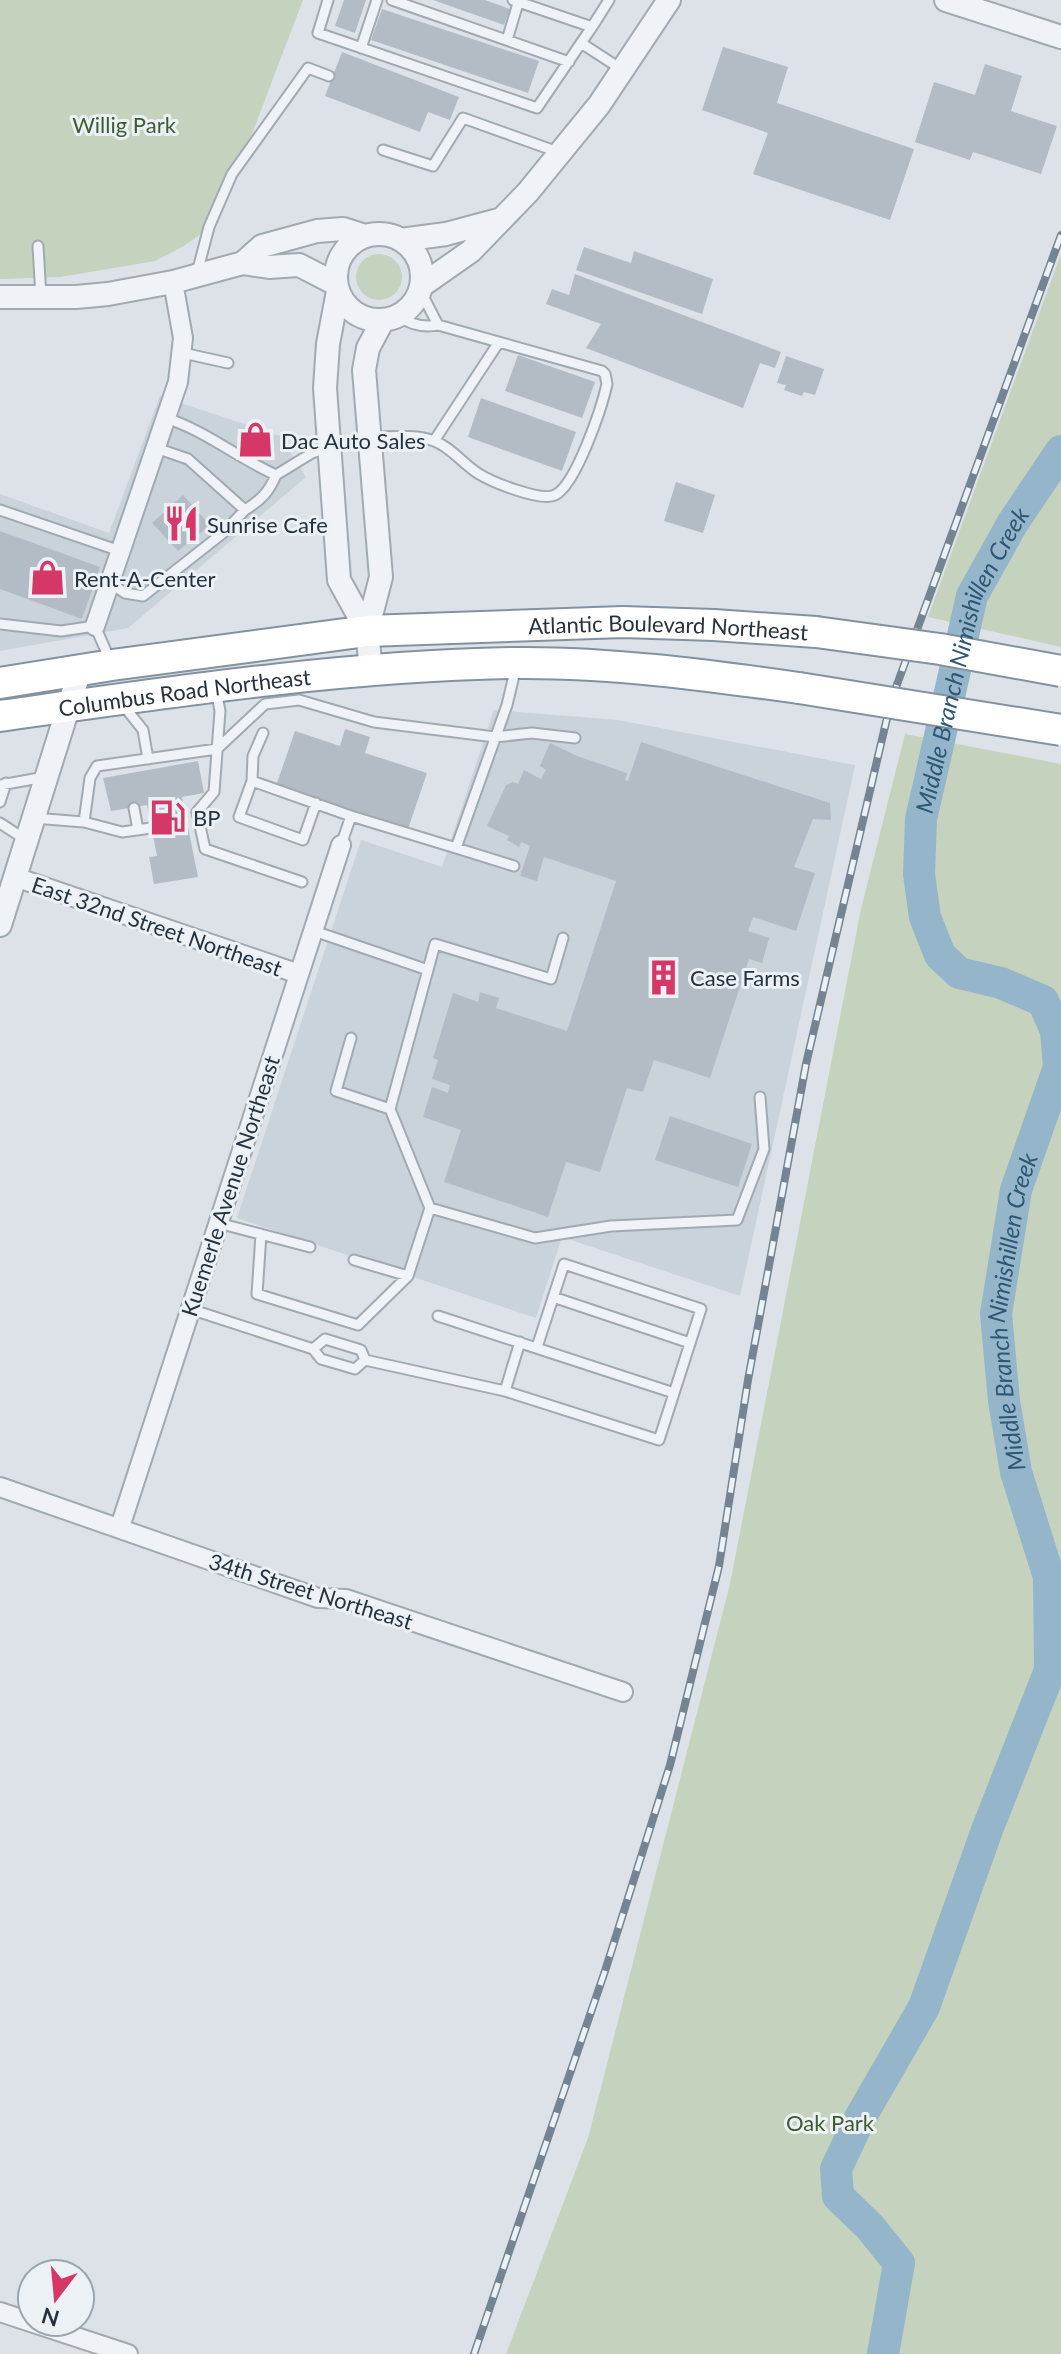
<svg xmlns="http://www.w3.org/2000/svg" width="1061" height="2354" viewBox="0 0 1061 2354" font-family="Lato,sans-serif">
<rect width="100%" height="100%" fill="#dce2e7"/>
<path fill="#cad2da" d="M160 396 280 436 306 477 128 628 0 651V494L109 533Z
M494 710 618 720 855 765 740 1296 562 1237 536 1318 237 1218 361 840 442 867Z"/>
<path fill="#c5d2bd" d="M0 0H303L229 194 210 228 182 247 155 261 60 277 0 279Z
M1061 254V647L928 617Z
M356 277a23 23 0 1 1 46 0a23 23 0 1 1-46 0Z
M905 734 1061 764V2354H506L588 2138 730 1584 861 909Z"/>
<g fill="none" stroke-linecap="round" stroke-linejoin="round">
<path stroke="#95b6ca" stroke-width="32" id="s1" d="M883 2354 899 2263 870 2227 838 2196 836 2169 860 2118 924 2007 987 1830 1050 1670 1049 1577 1016 1472 1004 1401 996 1314 1016 1190 1059 1067 1056 1031 1043 1001 1001 983 959 973 940 955 925 917 919 874 921 819 972 596 1012 524 1061 451"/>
</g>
<path fill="#b3bcc5" d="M344 0H366L355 33 335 26Z
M433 0H485L510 9 504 25Z
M382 9 539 61 528 93 371 40Z
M723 47 788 67 777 103 914 149 890 220 753 174 768 133 702 110Z
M342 52 459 97 450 120 428 112 420 132 325 96Z
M985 64 1022 76 1011 111 1057 126 1041 174 973 152 970 160 915 142 934 82 975 95Z
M584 247 631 263 634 251 713 279 702 314 576 270Z
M575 274 781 352 775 368 760 363 743 408 586 348 601 324 546 304 552 289 569 295Z
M518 355 595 382 582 418 505 391Z
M786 356 824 369 815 395 804 392 802 396 784 390 786 385 777 383Z
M481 398 576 432 562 471 468 437Z
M249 433 263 437 260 447 246 443Z
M676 482 715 495 703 533 664 521Z
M183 495 210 525 178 551 152 523Z
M0 531 100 567 82 619 0 589Z
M345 729 370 737 365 753 427 773 408 829 276 786 295 731 340 746Z
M641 742 830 803 831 820 813 819 794 867 815 873 796 931 753 917 748 931 769 938 762 963 749 959 710 1078 654 1060 643 1092 627 1088 600 1172 566 1162 548 1217 444 1182 461 1130 423 1117 432 1087 448 1093 450 1085 432 1079 438 1060 433 1058 453 993 478 1002 480 992 499 998 496 1008 567 1031 616 881 544 857 537 881 520 876 530 846 521 842 519 847 507 840 509 836 487 826 506 785 513 782 518 784 524 770 541 779 546 770 540 766 550 743 577 756 627 773 625 780 628 781Z
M198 761 204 793 182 797 198 877 154 884 149 857 157 856 147 805 111 811 103 778Z
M670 1116 752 1144 738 1187 655 1160Z"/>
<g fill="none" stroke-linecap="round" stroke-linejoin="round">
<defs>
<path id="service" d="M328 0 318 33 537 108 581 43 621 69
M392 0 569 62
M513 0 592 27 581 43
M592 27 609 0
M507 40 519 0
M361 48 377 0
M383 150 433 166 463 118 558 152
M38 246 41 297
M197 273 209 227 232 174 308 68 329 76
M420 290 438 325
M183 353 228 363
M166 418C208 432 236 457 276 475L312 453 329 447
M372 437C391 437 415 434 434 441 451 447 463 464 479 474 492 482 541 502 555 495 576 485 602 407 607 384L605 374 602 371 438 325C423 328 411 325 398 316
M434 441 499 342
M0 510 120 551
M245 510C261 500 269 492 276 475
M110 583 125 593 143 596 223 533 245 510 188 459 156 448
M0 624 61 631 95 626 110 660
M216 690 220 711 214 792 197 812 205 849 302 882
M123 705 143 730 148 759
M252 781 253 756 263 733
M0 785 45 777
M0 802 6 783
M316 803 303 840 239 817 252 781 351 816
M134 808 138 830
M33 818 84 822 90 778 97 766 217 749 265 704 299 700 374 722 495 737 532 733 575 738
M84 822 122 832 151 828
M0 823 26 840
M341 845 351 816 456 848 507 705 516 667
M456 848 514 866
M314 931 428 970
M351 1038 336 1091 390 1109
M430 1208 535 1238 611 1226 737 1220 764 1149 760 1097
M218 1223 310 1247
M261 1234 257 1294 358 1325 408 1276
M354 1260 408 1276 430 1208 390 1109 435 944 551 979 563 938
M553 1297 690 1343
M190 1309 313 1349 321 1359 355 1369 365 1360
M438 1316 674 1393
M313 1349 325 1339 361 1350 365 1360
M365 1360 505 1391 659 1440 701 1309 564 1264 537 1347
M505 1391 520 1342"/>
<path id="minor" d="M95 626 178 382 183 338 173 282
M15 877 299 974
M0 1487 318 1598 346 1599 623 1692
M120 1527 341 845
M0 2312 128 2354"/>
<path id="tertiary" d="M946 0 1061 37
M336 277a43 43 0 1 1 86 0a43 43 0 1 1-86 0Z
M401 240 446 234 498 220
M243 263 262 246 317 231 343 229 365 236
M421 286 471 251 528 192 599 105 669 0
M338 291 328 344 325 388 339 580 367 631
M0 297H76L108 294 173 282 243 263 269 267 299 265 336 284
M371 670 367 631 381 577 364 370 368 348 383 320
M0 925 80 670"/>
<g id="trunk">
<path id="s2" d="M0 683 112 665 367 631 623 622 714 625 816 632"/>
<path id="s3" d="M0 716C171 692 342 666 514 663 610 662 705 675 799 688"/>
</g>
</defs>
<use href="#service" stroke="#a1aab1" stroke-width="13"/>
<use href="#minor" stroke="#a1aab1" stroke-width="22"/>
<use href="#tertiary" stroke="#a1aab1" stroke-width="26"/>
<use href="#trunk" stroke="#83929f" stroke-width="34"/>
<use href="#service" stroke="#eff2f6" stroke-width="9"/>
<use href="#minor" stroke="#eff2f6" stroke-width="18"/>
<use href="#tertiary" stroke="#eff2f6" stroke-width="22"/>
<use href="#trunk" stroke="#fff" stroke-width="30"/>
<defs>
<path id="rail" d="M474 2354 605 1971 670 1765 719 1566 748 1380 806 1064 891 701 1061 235"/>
</defs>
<use href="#rail" stroke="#758492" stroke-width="8"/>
<use href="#rail" stroke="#ecf1f5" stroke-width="5" stroke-dasharray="15" stroke-linecap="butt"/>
<defs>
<path id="trunk-bridge" d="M816 632 940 649 1061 671
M799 688 1061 730"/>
</defs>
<use href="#trunk-bridge" stroke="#83929f" stroke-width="34" stroke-linecap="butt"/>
<use href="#trunk-bridge" stroke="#fff" stroke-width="30"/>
</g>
<defs>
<symbol id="shop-bare" viewBox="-9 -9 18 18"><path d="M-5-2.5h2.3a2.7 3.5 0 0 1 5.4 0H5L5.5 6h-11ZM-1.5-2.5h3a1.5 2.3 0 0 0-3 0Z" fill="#d53866" stroke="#ecf1f5" stroke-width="2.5" paint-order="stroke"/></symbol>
<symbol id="restaurant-bare" viewBox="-9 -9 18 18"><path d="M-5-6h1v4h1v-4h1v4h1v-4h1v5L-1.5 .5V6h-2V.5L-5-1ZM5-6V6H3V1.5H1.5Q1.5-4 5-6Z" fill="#d53866" stroke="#ecf1f5" stroke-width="2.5" paint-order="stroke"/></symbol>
<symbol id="fuel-bare" viewBox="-9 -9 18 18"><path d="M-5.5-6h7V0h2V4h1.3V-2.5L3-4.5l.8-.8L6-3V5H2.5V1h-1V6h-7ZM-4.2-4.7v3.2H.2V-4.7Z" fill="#d53866" stroke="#ecf1f5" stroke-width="2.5" paint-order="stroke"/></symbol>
<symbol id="building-bare" viewBox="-9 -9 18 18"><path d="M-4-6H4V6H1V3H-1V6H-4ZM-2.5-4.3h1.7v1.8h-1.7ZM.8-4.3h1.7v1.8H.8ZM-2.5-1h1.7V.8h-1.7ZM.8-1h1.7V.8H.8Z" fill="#d53866" stroke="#ecf1f5" stroke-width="2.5" paint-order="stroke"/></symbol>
</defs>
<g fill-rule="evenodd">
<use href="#shop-bare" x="230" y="414" width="51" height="51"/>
<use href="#restaurant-bare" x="156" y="498" width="51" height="51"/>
<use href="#shop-bare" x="22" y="552" width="51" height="51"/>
<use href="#fuel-bare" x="142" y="792" width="51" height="51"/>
<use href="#building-bare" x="638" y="952" width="51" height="51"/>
</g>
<g text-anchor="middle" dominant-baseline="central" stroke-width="6" stroke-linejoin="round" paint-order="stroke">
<g font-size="22" fill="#3f5b32" stroke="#ecf1f5">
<text x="124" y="124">Willig Park</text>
<text x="830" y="2122">Oak Park</text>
</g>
<g font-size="22" fill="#25323f" stroke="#ecf1f5" text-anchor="start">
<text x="281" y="440">Dac Auto Sales</text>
<text x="207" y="524">Sunrise Cafe</text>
<text x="74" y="578">Rent-A-Center</text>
<text x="193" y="817">BP</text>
<text x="690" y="977">Case Farms</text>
</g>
<g font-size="22" fill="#25323f" stroke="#ecf1f5">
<text stroke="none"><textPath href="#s2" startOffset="672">Atlantic Boulevard Northeast</textPath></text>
<text stroke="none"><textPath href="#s3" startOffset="186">Columbus Road Northeast</textPath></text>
<text transform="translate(157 926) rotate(19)">East 32nd Street Northeast</text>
<text transform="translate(230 1186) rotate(-72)">Kuemerle Avenue Northeast</text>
<text transform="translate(311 1591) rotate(17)">34th Street Northeast</text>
</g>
<g font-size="24" font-style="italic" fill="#2d5775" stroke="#ecf1f5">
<text stroke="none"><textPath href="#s1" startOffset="1864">Middle Branch Nimishillen Creek</textPath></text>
<text stroke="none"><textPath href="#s1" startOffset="1120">Middle Branch Nimishillen Creek</textPath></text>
</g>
</g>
<g transform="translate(56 2298) rotate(196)"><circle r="38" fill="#ecf1f5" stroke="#9ca5ac" stroke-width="2"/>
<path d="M0-6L14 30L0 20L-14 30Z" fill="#d53866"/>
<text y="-12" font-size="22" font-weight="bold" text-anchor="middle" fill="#25323f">N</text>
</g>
</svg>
